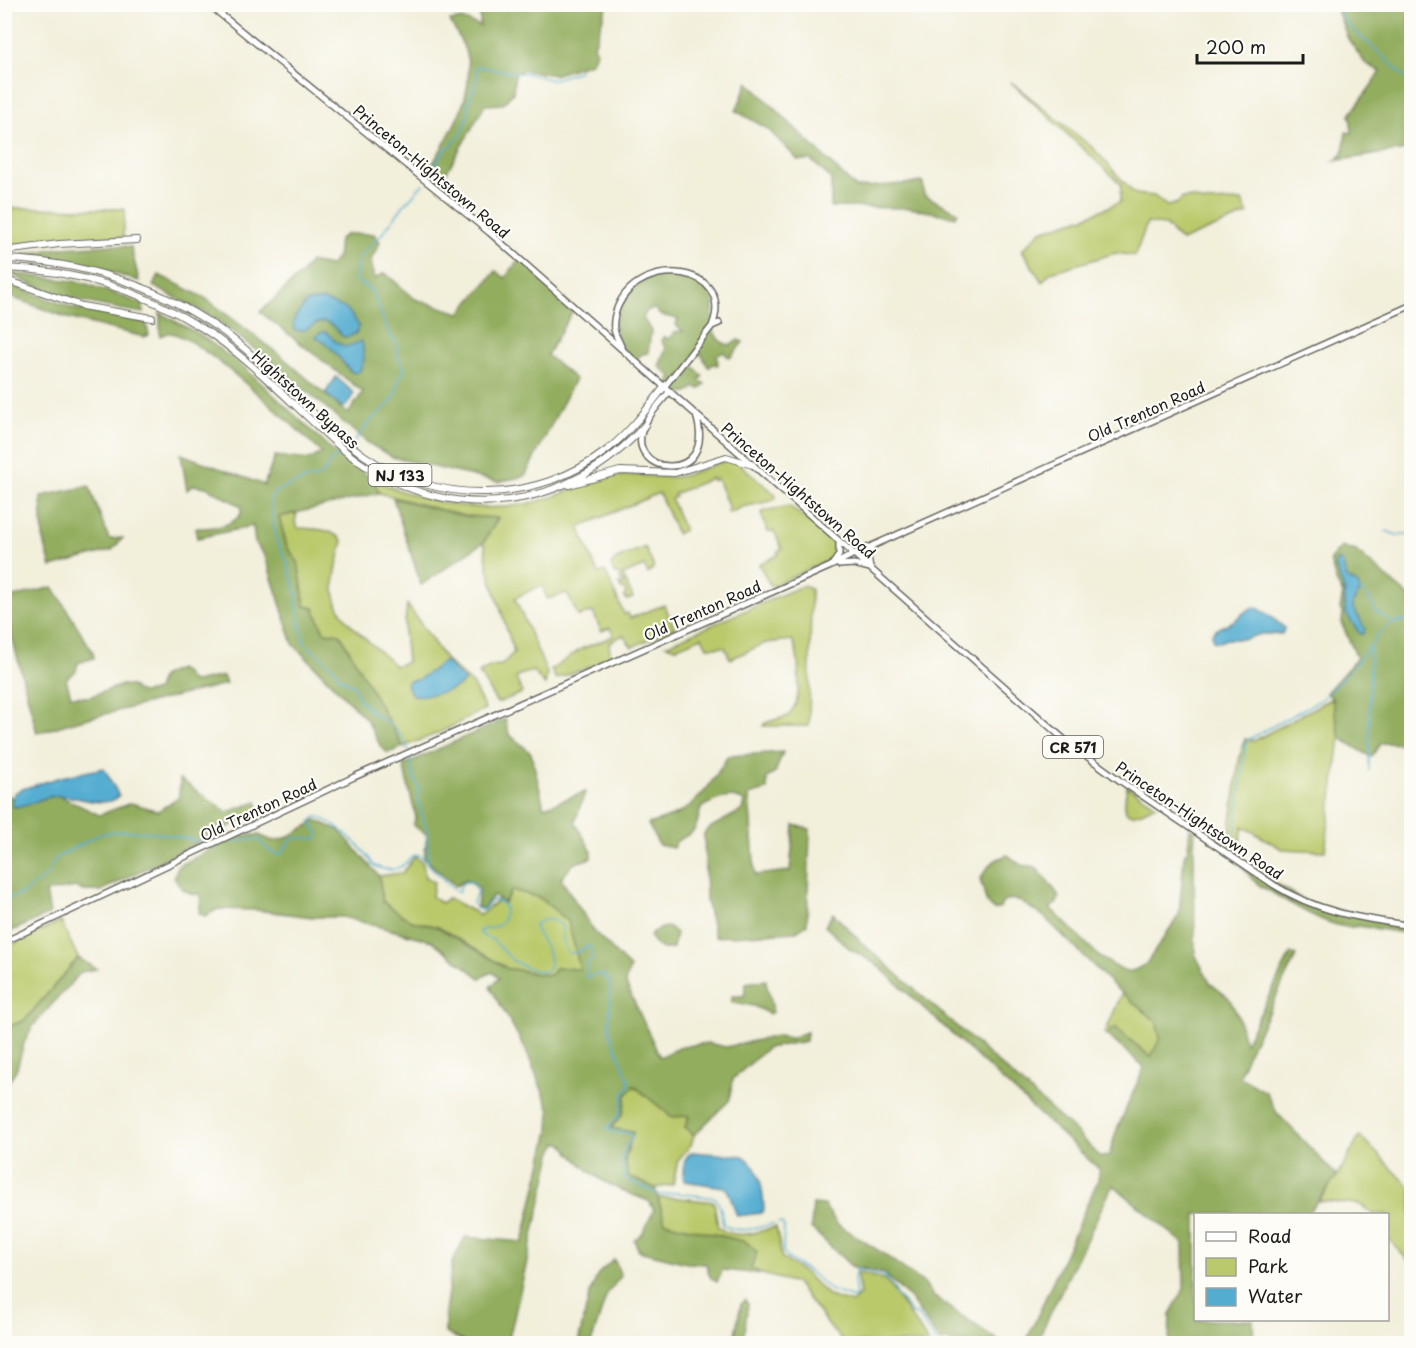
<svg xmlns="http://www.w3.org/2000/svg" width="1416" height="1348" viewBox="0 0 1416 1348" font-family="'Playpen Sans',sans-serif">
<rect width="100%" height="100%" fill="#fdfcf7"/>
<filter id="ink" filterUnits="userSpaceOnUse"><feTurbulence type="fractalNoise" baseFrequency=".0167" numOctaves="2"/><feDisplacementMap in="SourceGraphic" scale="12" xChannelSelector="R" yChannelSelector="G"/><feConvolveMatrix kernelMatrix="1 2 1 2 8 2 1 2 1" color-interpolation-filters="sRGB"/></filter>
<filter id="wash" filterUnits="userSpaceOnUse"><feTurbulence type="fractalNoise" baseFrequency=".008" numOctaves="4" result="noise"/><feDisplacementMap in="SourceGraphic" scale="24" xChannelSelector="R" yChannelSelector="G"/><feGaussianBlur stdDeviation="1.35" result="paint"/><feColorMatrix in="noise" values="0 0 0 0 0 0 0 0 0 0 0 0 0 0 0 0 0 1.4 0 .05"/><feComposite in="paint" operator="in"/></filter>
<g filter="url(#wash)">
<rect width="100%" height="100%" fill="#f2efdb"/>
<path fill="#bac96b" stroke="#6b7244" stroke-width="1.5" d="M1011 82 1093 148 1135 194 1154 196 1167 206 1178 203 1182 198H1193L1204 202 1242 201 1248 214 1181 241 1165 225 1147 223 1135 256 1116 253 1051 272 1042 282 1022 250 1041 231 1085 217 1120 202 1121 184Z
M4 208 125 209 123 237 70 238 5 247Z
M727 460 737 462 775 494 776 498 771 501 742 507 729 513 727 510 729 508 717 479 713 481 712 478 674 494 675 497 671 499 684 530 677 534 659 493 579 527 598 573 605 571 607 575 624 614 628 613 630 618 664 605 675 628 632 647 623 635 609 643 611 659 556 679 551 670 581 649 614 636 610 628 601 631 593 612 578 616 567 593 547 599 542 585 515 598 547 673 545 685 533 671 519 675 516 678 522 693 497 703 479 673 491 666 502 665 514 652 489 573 484 542 498 518 464 516 379 493 374 480C421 501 475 514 527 504 558 498 587 481 619 476 637 473 656 478 674 477 691 476 711 465 727 460Z
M790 506 836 545 837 551 835 557 773 586 770 585 759 564 778 555 777 552 782 549 774 531 768 532 761 514 764 511Z
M297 513 295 522 298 528C316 529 330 528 343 541 340 555 334 572 334 587 333 620 374 643 395 666L407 662 404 632 407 604 445 659 473 685 485 709 441 732 403 747 340 634 324 632 314 608 305 606 298 562 287 547 279 517Z
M645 547 654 567 648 574 644 566 623 575 633 598 627 600 624 596 626 594 624 589H621L619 584 622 585 624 582 620 580 621 576 614 573 611 565 616 559Z
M804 585 811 590 809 726H763L765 723 788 716C791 712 794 708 796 703 800 689 800 652 792 640L766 643 730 659 725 647H707L702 637 675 648 666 645Z
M1332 698 1340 738 1325 851 1282 849 1243 826 1237 860 1227 853 1239 761 1245 739 1254 741Z
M1127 786 1156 805C1128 819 1121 821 1127 786Z
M415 856 423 863 425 877 434 882 432 896 441 903 448 898 480 915 499 899 504 902 512 890 540 898 568 921 581 969 555 968 551 975C535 976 523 969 508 969L438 927 411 921 383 902 379 876 402 873Z
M61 921 78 958 25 1020 5 1028V948Z
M1122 993 1156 1021 1160 1038 1151 1058 1116 1028 1111 1029 1108 1036 1105 1033Z
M634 1086 671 1116 690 1115 685 1127 694 1135 691 1145 678 1160 673 1185 655 1188 628 1177 625 1158 633 1133 610 1128 623 1114 626 1095Z
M1360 1136 1411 1188V1264L1388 1238V1214H1373L1359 1204 1319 1201 1337 1176Z
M658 1198H679L714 1202 718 1227C736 1241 756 1232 776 1227L782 1258 806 1274 829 1296 852 1303 860 1294 856 1272 886 1280 929 1343H846L833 1331 796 1283 762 1274 751 1268 746 1242 665 1222Z"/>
<path fill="#93ad5f" stroke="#58643e" stroke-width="1.5" d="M480 5H607L594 46 597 52 591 63 554 75 523 70 515 74 513 93 503 104 485 105 442 180 437 184 428 172C448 136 479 94 465 50 462 41 455 31 450 21L462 19 480 26Z
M1335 5H1411L1409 29 1412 31V91H1410L1412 92 1411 149 1334 161 1343 154 1346 132 1352 133 1350 115 1381 72 1365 63 1348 39Z
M748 82 856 188 923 182 924 195 958 212 956 217 909 208 831 207V179L811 160H798L768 129 736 111Z
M347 234H374L380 242 371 260 374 279 385 273 415 299 460 313 496 271 505 278 520 258 574 309 547 355 575 379 525 476 498 482 392 457 368 443 273 363 214 318 153 286 159 275 205 298 280 355 348 414 363 392 260 312 302 273 310 262 330 266 337 258 339 239Z
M112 245 131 247 139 281 79 263 23 254 59 248Z
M9 273 81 282 143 304 144 313C97 306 51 297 9 273Z
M652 275 691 276 714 296C713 312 707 343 731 345L738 340 743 342 730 358 723 352 717 356 718 365 713 364 710 367H708L700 352 691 364 703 376 699 380 705 384 700 389 695 387 688 393 674 394 665 386 672 377 659 366 666 349 661 340 664 336 668 339 675 332 683 331 676 325 678 319 660 315 655 309 647 310 643 318 651 331 648 353 642 354 635 360 621 348 614 324 625 295Z
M5 283 73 308 146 323 149 335 144 337 68 318 5 295Z
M160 313 199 334 245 368 334 452 374 480 379 493 279 517 287 547 298 562 305 606 314 608 324 632 340 634 403 747 388 753 381 747 366 719 293 644 265 556 255 543 253 526 197 538 195 528C212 528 230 528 241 514V506L206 487 193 485 187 490 181 454 264 485 275 456 309 460 322 453C299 431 196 333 169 333 166 333 163 335 160 336Z
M89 486 109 539 123 538 112 550 51 567 43 537 41 496Z
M393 498 464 516 498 518 484 542 421 585Z
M1341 547 1356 551 1411 598V744L1381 743 1371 757 1340 738 1332 698 1326 693 1357 658 1342 624 1343 612 1340 609 1343 594 1337 584 1330 560Z
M53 587 93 652 94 658 78 663 76 671 66 679 71 696 89 697 122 685 131 686C140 696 146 693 157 690L161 677 178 669 184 672 189 680 194 682 223 676 226 684 77 721 37 733 5 610V599Z
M505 719 509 734 531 753 544 807 585 792 575 822 592 852 591 858 573 864 561 879 594 931 630 968 625 982 660 1057 681 1047 707 1043 726 1047 777 1036 791 1038 807 1032 806 1041 767 1048 733 1079 729 1101 694 1135 685 1127 689 1116 672 1117 634 1086 626 1095 623 1114 611 1128 633 1132 625 1158 628 1176 655 1188 665 1222 746 1242 757 1252 751 1268 762 1274 722 1270 717 1282 710 1277 706 1264 687 1263 639 1251 634 1240 642 1234 654 1210 649 1201C610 1187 589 1177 562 1143H557L552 1154 508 1343H463V1341L445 1333V1312L452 1263 465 1237 523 1242 549 1131 550 1110 525 1048 490 987 499 978 492 972 480 978 432 941 343 917H312L256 910 218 909 205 916 199 913 201 898 198 893 193 895 181 888 174 877 178 866 240 835H259L273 841 286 838 311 824 315 820 339 830 379 876 383 902 411 921 438 927 508 969C523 969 535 976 551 975L555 968 580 969 568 921 540 898 512 890 504 903 493 895 484 908H477L479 888 466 880 455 886 424 858 427 835 413 825 416 817 403 765Z
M783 752 775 773 767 778V790L749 795 755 875 790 871 794 825 810 829 807 924 795 932 715 937 706 900 704 833 711 827 743 810 745 802C732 792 715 800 702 807 698 814 699 823 694 830 687 839 677 836 673 848L659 845 648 824C658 821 670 818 679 813 702 800 715 778 728 756Z
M180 779 227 812 257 802 260 811 101 891H83L76 887 46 892 50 914 5 934V921L8 906 5 905V792L12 798V803L28 804 34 801 58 795 99 815 131 803 158 811 179 797Z
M1190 828 1195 831 1194 849 1195 954 1210 983 1229 998 1238 1016 1245 1043 1291 953 1296 956 1244 1062 1240 1077 1266 1092 1277 1113 1337 1176 1307 1214H1196V1320H1253L1254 1343H1169L1170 1314 1184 1289 1183 1243 1113 1185 1036 1343H1021L1028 1337 1098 1180 1099 1169 876 964 850 949 825 926 833 913 861 942 1074 1130 1100 1157 1109 1156 1116 1132 1144 1067 1108 1036 1111 1029 1116 1028 1151 1057 1160 1038 1156 1021 1117 989 1042 915 1021 902 1011 899 1003 902 1000 908 994 910C982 903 987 894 980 881 986 867 993 859 1008 855L1021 865 1036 867C1043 877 1054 886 1059 897L1057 903 1050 908 1101 958 1125 972 1135 970 1146 964 1179 915 1184 856 1188 849Z
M1237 860 1310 904 1411 926V934L1358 926C1333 933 1285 899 1262 887L1253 880Z
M665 927 670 928 676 933 673 948C663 952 654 946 650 936L652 932Z
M78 958 97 969 81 972 33 1026 24 1043 17 1068 10 1080H5V1028L25 1020Z
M766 980C766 991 774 1000 772 1012L769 1014 754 1006 732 1002V996H744L746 983Z
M813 1204 824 1205 837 1224 878 1250 925 1284 933 1296 1002 1343H950V1341L940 1342 911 1300 885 1274 851 1266 811 1228Z
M614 1259 621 1276 607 1294 591 1343H578L589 1296 598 1274Z
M745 1300 748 1304 743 1343H733L741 1304Z"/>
<path fill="#54add1" stroke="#386476" stroke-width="1.5" d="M323 300 347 309 359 326 356 333C336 344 343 328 328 323 315 318 309 334 295 330 289 318 301 312 306 302Z
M322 332H326L336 342 346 347 362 341 364 359 360 371 355 373 350 371 331 348 315 336Z
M336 377 354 393 347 405 343 408 325 393Z
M1337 560 1342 562 1347 578C1354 583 1359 582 1360 591L1353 603V607L1365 629 1363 634H1360L1346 614 1344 603 1345 593 1335 565Z
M1254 607C1263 609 1277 622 1285 628L1282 634H1261L1245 639H1227L1219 642 1213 641 1212 633C1218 627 1227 625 1234 621 1241 616 1246 609 1254 607Z
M445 661 465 681C455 692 427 697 412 695L406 684 409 681 419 679Z
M104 768 119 796C107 809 80 797 64 796 46 794 31 806 13 807L12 803 14 794 19 790 61 777Z
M692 1152 743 1156C761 1166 763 1192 764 1210L761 1213 737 1216 728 1191 724 1187 684 1181C682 1171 683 1157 692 1152Z"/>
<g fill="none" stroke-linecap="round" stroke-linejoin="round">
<path stroke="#54add1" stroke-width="1.5" d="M1333 4C1339 11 1344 21 1350 27 1371 47 1394 63 1412 86
M429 175 446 148 451 146 463 131 468 114V104L477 78 476 66 514 73H525L552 80 579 71
M354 442 370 421 389 404 396 394 398 381 405 369 397 355 396 342 390 336 372 291 355 280 357 264 362 253 378 239 404 205 423 184
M341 453 329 462 326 470 317 478H308L276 491 270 499 276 540 287 562 297 596 296 601 304 643 334 668 339 677 354 686 359 699 372 713 392 725 405 742 409 751
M1386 531 1397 535H1412
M1360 591 1369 598 1375 611 1393 623
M410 756 413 775 419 789 418 801 427 832 428 865
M1369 771 1370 646
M230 837 233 842 249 839 259 840 268 850 278 855 282 853C292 833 297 838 317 839L318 833 310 822 316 817C333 819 366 850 373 865 389 873 401 871 412 856L419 855 456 892H459L460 886 465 882H474L477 892 473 903 475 908 483 910 492 900 502 903 505 908C504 931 496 924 479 931L482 936 493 940 513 961 529 969 545 972 549 969C553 947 539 943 534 925 545 918 553 917 562 926L563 942 568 953H575L588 946 591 948 592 959 587 964 586 978C624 959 605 1018 610 1033 613 1040 630 1081 629 1084 628 1089 624 1093 623 1097 622 1103 622 1110 619 1115 616 1120 610 1123 607 1128L614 1132 630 1133 632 1139C620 1151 621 1164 626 1179L660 1195 677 1193 716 1198 721 1210 723 1225C740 1234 756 1228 773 1224
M1234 842 1246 741 1322 699 1353 667 1375 640 1376 635 1393 623 1412 619
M4 897 10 898 24 893 47 875 56 858 100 834 120 831 152 832 200 841 227 829 229 833
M778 1223H782L784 1227 783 1250 787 1258 812 1274 830 1290 854 1298 856 1295 854 1279 856 1269 886 1277 896 1292 895 1293 911 1313 918 1315 937 1344"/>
</g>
</g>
<g filter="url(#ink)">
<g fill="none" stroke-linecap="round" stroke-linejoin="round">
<defs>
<path id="major" d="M208 4 490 233 1066 741 1122 782 1274 885C1319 913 1361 918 1412 926
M621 346C619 341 615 335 614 329 613 322 615 313 618 306 641 253 736 266 712 326
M665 386 712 326 719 323
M670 391C662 401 651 412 645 424 619 475 719 488 696 415
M832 565 839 555V541
M839 565 854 564 870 568 868 557 872 547
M4 942 354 777 831 566 854 554 1412 305"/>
<path id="highway" d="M4 251 59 244 137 240
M4 259C80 261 155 285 218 328 271 365 312 419 365 456 437 506 538 504 607 450 630 432 647 409 665 386
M4 268C75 270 143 291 202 328 243 354 278 390 313 422 328 436 342 450 358 461 453 527 569 511 645 425
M4 279 82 306 152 318
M569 485 620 471 675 473 726 457 753 465"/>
</defs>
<use href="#major" stroke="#67665f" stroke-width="8"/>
<use href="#highway" stroke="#67665f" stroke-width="8"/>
<use href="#major" stroke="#fff" stroke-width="5"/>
<use href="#highway" stroke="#fff" stroke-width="6"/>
</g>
</g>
<g text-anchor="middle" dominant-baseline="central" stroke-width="4.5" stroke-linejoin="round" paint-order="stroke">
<g fill="#fdfcf7" stroke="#605f5e" stroke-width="1.5">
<rect x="368.5" y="464" width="63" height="22" rx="4.5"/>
<rect x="1043" y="736" width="60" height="22" rx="4.5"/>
</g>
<g font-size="14" font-weight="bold" fill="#1c1c1c">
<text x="400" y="475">NJ 133</text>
<text x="1073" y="747">CR 571</text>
</g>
<g font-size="15" fill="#1c1c1c" stroke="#fdfcf7">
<text transform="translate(432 171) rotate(40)">Princeton-Hightstown Road</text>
<text transform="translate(306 399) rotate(42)">Hightstown Bypass</text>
<text transform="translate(1146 411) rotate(-24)">Old Trenton Road</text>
<text transform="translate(799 490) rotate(41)">Princeton-Hightstown Road</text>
<text transform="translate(702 610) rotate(-24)">Old Trenton Road</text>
<text transform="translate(258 809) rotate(-25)">Old Trenton Road</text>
<text transform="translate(1200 820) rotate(34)">Princeton-Hightstown Road</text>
</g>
</g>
<rect width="1416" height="1348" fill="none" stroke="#fdfcf7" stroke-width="24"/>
<rect x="1194" y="1213" width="195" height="108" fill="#fdfcf7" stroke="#a3a29f" stroke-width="1.5"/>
<rect x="1206" y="1232" width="30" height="9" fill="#ffffff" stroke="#a3a29f" stroke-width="1.5"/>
<text x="1248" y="1243" font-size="18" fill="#1c1c1c">Road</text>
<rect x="1206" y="1258" width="30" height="18" fill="#bac96b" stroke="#a3a29f" stroke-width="1.5"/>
<text x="1248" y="1273" font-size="18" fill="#1c1c1c">Park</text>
<rect x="1206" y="1288" width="30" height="18" fill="#54add1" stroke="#a3a29f" stroke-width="1.5"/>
<text x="1248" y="1303" font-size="18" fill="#1c1c1c">Water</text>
<path d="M1197 54v9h106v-9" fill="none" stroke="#1c1c1c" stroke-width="3"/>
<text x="1206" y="54" font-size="18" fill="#1c1c1c" stroke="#fdfcf7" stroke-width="4.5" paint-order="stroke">200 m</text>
</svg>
